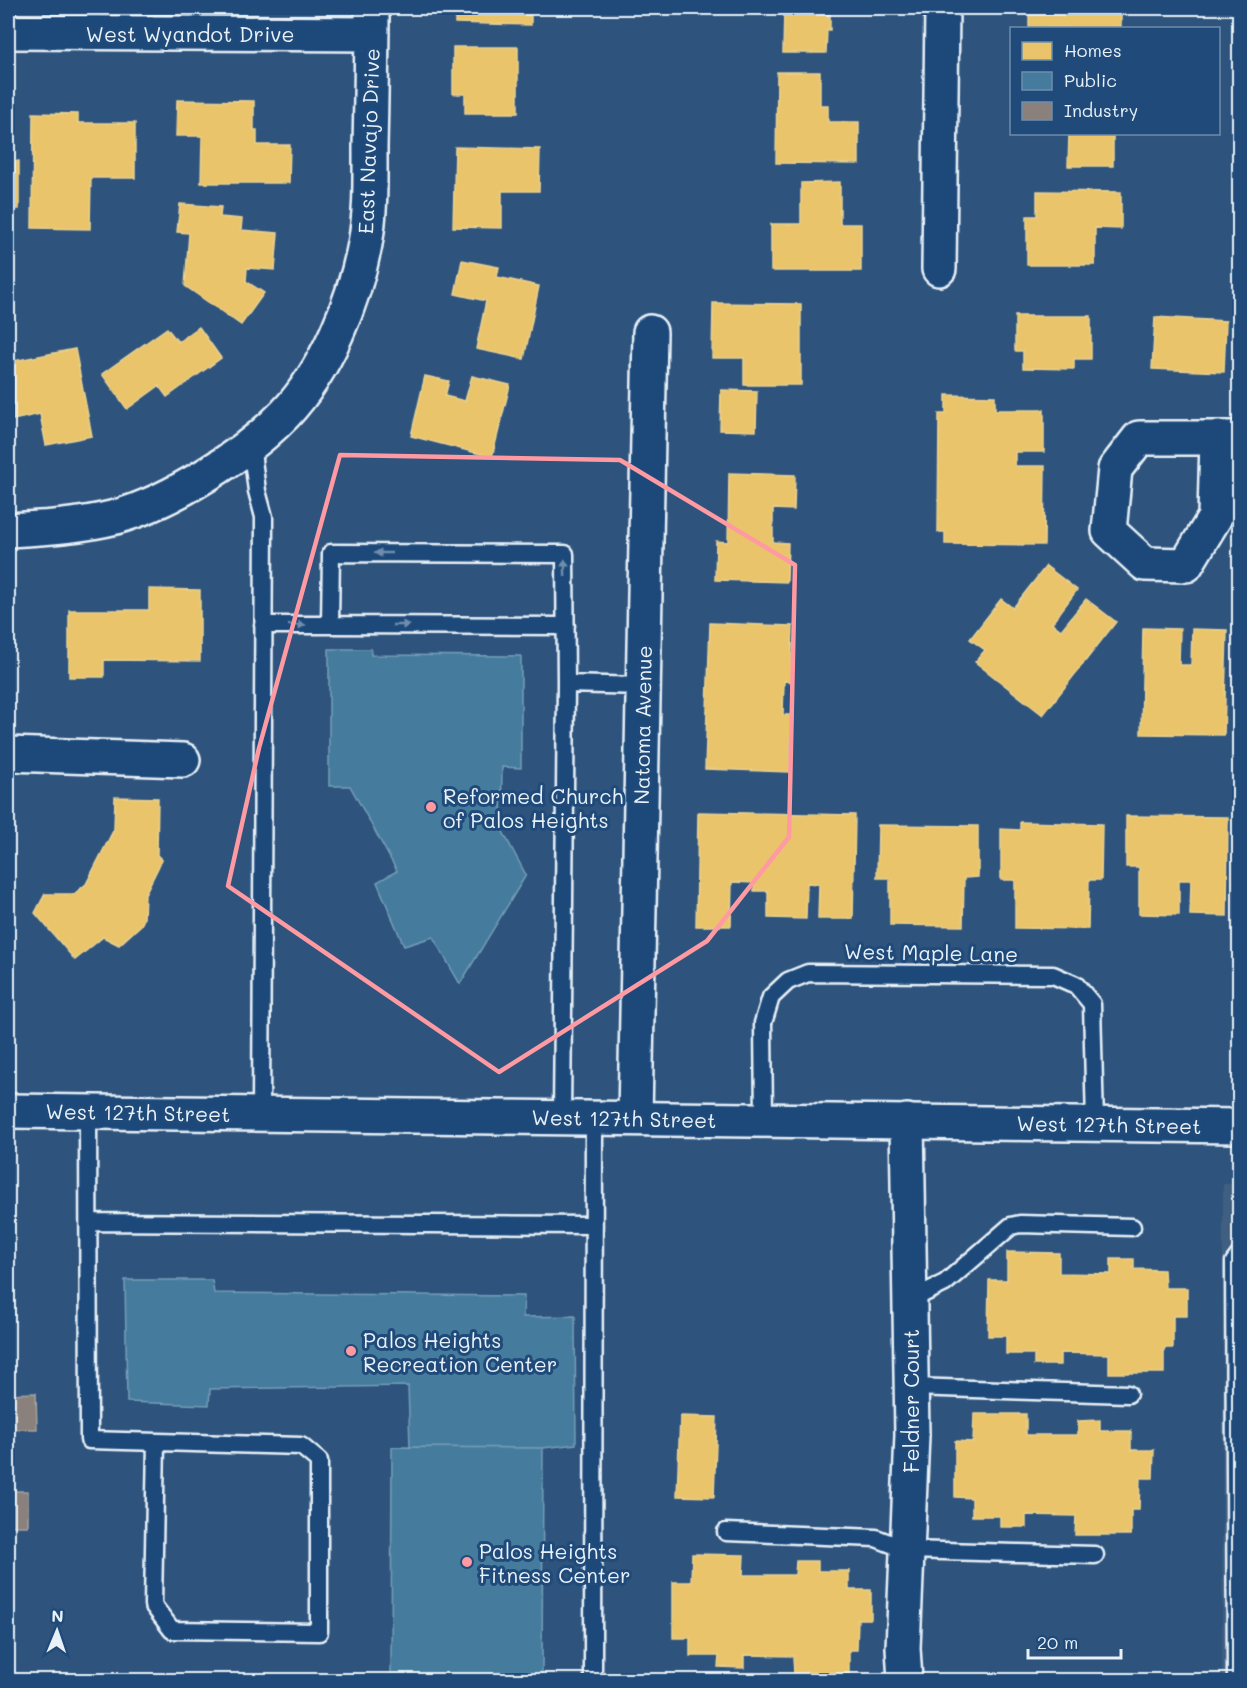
<svg xmlns="http://www.w3.org/2000/svg" width="1247" height="1688" viewBox="0 0 1247 1688" font-family="Mali,sans-serif">
<rect width="100%" height="100%" fill="#2e537d"/>
<filter id="ink" filterUnits="userSpaceOnUse"><feTurbulence type="fractalNoise" baseFrequency=".0167" numOctaves="2"/><feDisplacementMap in="SourceGraphic" scale="12" xChannelSelector="R" yChannelSelector="G"/><feConvolveMatrix kernelMatrix="1 2 1 2 8 2 1 2 1" color-interpolation-filters="sRGB"/></filter>
<g filter="url(#ink)">
<path fill="#3f5e80" d="M1223 1184H1239L1240 1680H1222Z"/>
<path fill="#e9c46a" stroke="#e9d295" stroke-width="1.5" d="M455 8H531V25L455 23Z
M784 8H830V30H827L826 53H783Z
M1027 8H1100V11H1121V28H1029V14H1046V9Z
M453 47H518V113H465V94H453Z
M777 72H820V105H828V122H859V164L776 163Z
M177 100 254 101V130H257V145H290L289 183H201L202 136H176Z
M33 113 78 114V123H135V178H91L90 229 32 228Z
M1069 134H1113V166H1068Z
M455 147 540 149 539 191H502V228L453 227Z
M19 161V209H8V162Z
M840 182V224H861V271H771V224H801V183Z
M1037 191 1121 192V229L1095 228V265H1027V216H1037Z
M180 204 221 207 220 217 242 219 241 230 278 233 275 270 247 268 246 281 264 293 241 325 185 286 189 233 177 232Z
M462 260 499 267 497 277 539 286 524 359 476 349 486 301 455 294Z
M713 303 801 304V385H744V358H712Z
M1015 316H1091V359H1074V369L1023 368V351H1015Z
M1155 317 1226 321 1224 372 1152 369Z
M199 327 221 358 167 397 159 386 127 409 102 374 167 328 178 342Z
M75 349 92 436 46 445 40 414 8 421V362Z
M425 376 449 381 445 396 465 401 472 376 510 385 492 457 411 436Z
M721 390 757 391 756 431 720 430Z
M946 395 995 396V410H1044V452H1015V466H1045L1044 545 945 544V532H938L939 414H946Z
M729 473 795 475 794 510 773 509V542L788 543 787 582 715 580 716 541 728 542Z
M1046 566 1077 590 1052 623 1061 630 1086 599 1116 622 1043 715 975 662 985 650 970 639 1001 599 1013 608Z
M149 589 200 590V661L104 660V677H69V610H149Z
M710 623 793 626 791 682 784 681 783 715H792L790 772 705 769Z
M1143 628 1180 629 1179 665H1191L1192 629 1227 630 1224 735 1141 734Z
M115 797 158 798 157 855 162 860 145 894 144 919 141 925 119 945 103 937 75 960 35 913 45 894H74L86 884 114 829Z
M698 812 855 815 853 919H818L819 884 807 883 806 919 768 918V891H754V883L732 882 731 926H696Z
M1126 816 1228 817 1227 916 1190 915 1191 880H1179V915L1139 914V867H1126Z
M1020 822 1102 824 1101 880H1089L1088 929 1015 928V880H1001V829L1020 830Z
M878 825 978 826V877L964 878 963 926 890 925V878H877Z
M1007 1252 1059 1253V1273L1111 1274V1259H1134V1269L1164 1270 1165 1288H1187V1316H1173V1348H1164V1373H1109V1354L1060 1353V1365H1034V1354H1006V1336H988L989 1280H1007Z
M974 1414H1026V1435H1078V1421L1100 1420V1431H1131V1450H1154L1153 1478H1140L1139 1510H1131V1535H1075L1076 1516 1026 1515V1527H1000V1516H972V1498L955 1497V1441L973 1442Z
M680 1416 717 1417 714 1497 677 1496Z
M692 1554 744 1555 743 1575H795L796 1561H818V1571H849V1590H871V1619H858L857 1650H849V1675H794L793 1656 744 1655V1668L718 1667 719 1656H690V1638H673V1582H691Z"/>
<path fill="#457b9d" stroke="#769eb8" stroke-width="1.5" d="M329 649H371V655L521 656V768L502 767 501 828 526 875 460 984 433 937 404 946 377 882 397 871 350 786H329Z
M125 1280H212L214 1293 524 1296 523 1317 575 1316 576 1444 543 1448 410 1447 408 1386 210 1389 209 1405 127 1402Z
M392 1447 543 1448 542 1679 391 1677Z"/>
<path fill="#8a817c" stroke="#a6a3a1" stroke-width="1.5" d="M36 1393 37 1429H8V1394Z
M8 1491H28V1526H8Z"/>
<g fill="none" stroke-linecap="round" stroke-linejoin="round">
<defs>
<path id="service" d="M251 444 257 491 264 517 261 1114
M263 625H330
M566 626 330 625 331 553 565 554 566 684 643 686
M88 1112 89 1440 301 1446 319 1461V1632L172 1630 153 1605 156 1442
M562 1117 566 684
M764 1119 763 1023 771 997 788 981 808 973 1053 975 1076 985 1092 1004 1095 1124
M89 1222 594 1225
M910 1300 945 1283 1011 1226 1020 1224 1132 1227
M912 1387 1128 1394
M726 1532 876 1538 907 1550 1095 1555
M593 1680 594 1117
M1236 1680 1234 1262 1240 1254"/>
<path id="minor" d="M8 32 372 34
M939 269 942 8
M1217 438 1215 517 1186 565 1145 564 1109 531 1115 469 1139 438H1240
M8 530C44 528 80 526 116 517 148 508 177 493 206 475 234 458 262 438 285 414 326 371 354 301 365 244 371 212 370 180 370 148 371 101 372 54 372 8
M8 754 183 760
M635 1118 650 332
M905 1680 903 1648 912 1435 907 1121"/>
<path id="secondary" d="M8 1111 1240 1126"/>
</defs>
<use href="#service" stroke="#e8f1f8" stroke-width="21"/>
<use href="#minor" stroke="#e8f1f8" stroke-width="38"/>
<use href="#secondary" stroke="#e8f1f8" stroke-width="38"/>
<use href="#service" stroke="#1f4a7a" stroke-width="16"/>
<use href="#minor" stroke="#1f4a7a" stroke-width="33"/>
<use href="#secondary" stroke="#1f4a7a" stroke-width="33"/>
</g>
<defs><path id="oneway-solid" d="M-6-.8H1V-3.2L6.5 0L1 3.2V.8H-6Z" transform="scale(1.5)"/></defs>
<g fill="#6f8dac">
<use href="#oneway-solid" transform="translate(383 553) rotate(-180)"/>
<use href="#oneway-solid" transform="translate(565 568) rotate(-91)"/>
<use href="#oneway-solid" transform="translate(297 625)"/>
<use href="#oneway-solid" transform="translate(401 625)"/>
</g>
</g>
<path fill="none" stroke="#ff9aa2" stroke-width="4.5" stroke-linejoin="round" d="M340 455 620 460 795 565 789 837 707 941 499 1072 228 886 259 748Z"/>
<g fill="#ff9aa2" stroke="#1f4a7a" stroke-width="2">
<circle cx="431" cy="807" r="6"/>
<circle cx="351" cy="1351" r="6"/>
<circle cx="467" cy="1562" r="6"/>
</g>
<g text-anchor="middle" dominant-baseline="central" stroke-width="6" stroke-linejoin="round" paint-order="stroke">
<g font-size="21" fill="#e8f1f8" stroke="#1f4a7a">
<text x="190" y="33">West Wyandot Drive</text>
<text transform="translate(368 141) rotate(-88)">East Navajo Drive</text>
<text transform="translate(642 725) rotate(-89)">Natoma Avenue</text>
<text transform="translate(931 952) rotate(1)">West Maple Lane</text>
<text transform="translate(138 1112) rotate(1)">West 127th Street</text>
<text transform="translate(624 1118) rotate(1)">West 127th Street</text>
<text transform="translate(1109 1124) rotate(1)">West 127th Street</text>
<text transform="translate(910 1401) rotate(-90)">Feldner Court</text>
</g>
<g font-size="21" fill="#e8f1f8" stroke="#1f4a7a" text-anchor="start">
<text x="443" y="795">Reformed Church<tspan x="443" dy="24">of Palos Heights</tspan></text>
<text x="363" y="1339">Palos Heights<tspan x="363" dy="24">Recreation Center</tspan></text>
<text x="479" y="1550">Palos Heights<tspan x="479" dy="24">Fitness Center</tspan></text>
</g>
</g>
<rect width="1247" height="1688" fill="none" stroke="#1f4a7a" stroke-width="30"/>
<rect x="15" y="15" width="1217" height="1658" fill="none" stroke="#e8f1f8" stroke-width="2" filter="url(#ink)"/>
<rect x="1010" y="27" width="210" height="108" fill="#1f4a7a" stroke="#6f8dac" stroke-width="1.5"/>
<rect x="1022" y="42" width="30" height="18" fill="#e9c46a" stroke="#6f8dac" stroke-width="1.5"/>
<text x="1064" y="57" font-size="18" fill="#e8f1f8">Homes</text>
<rect x="1022" y="72" width="30" height="18" fill="#457b9d" stroke="#6f8dac" stroke-width="1.5"/>
<text x="1064" y="87" font-size="18" fill="#e8f1f8">Public</text>
<rect x="1022" y="102" width="30" height="18" fill="#8a817c" stroke="#6f8dac" stroke-width="1.5"/>
<text x="1064" y="117" font-size="18" fill="#e8f1f8">Industry</text>
<g transform="translate(57 1631) rotate(2)" stroke="#1f4a7a" stroke-width="4.5" paint-order="stroke">
<path d="M0-4.5L10 22L0 15L-10 22Z" fill="#e8f1f8"/>
<text y="-9" font-size="16" font-weight="bold" text-anchor="middle" fill="#e8f1f8">N</text>
</g>
<path d="M1028 1649v9h93v-9" fill="none" stroke="#e8f1f8" stroke-width="3"/>
<text x="1037" y="1649" font-size="18" fill="#e8f1f8" stroke="#1f4a7a" stroke-width="4.5" paint-order="stroke">20 m</text>
</svg>
